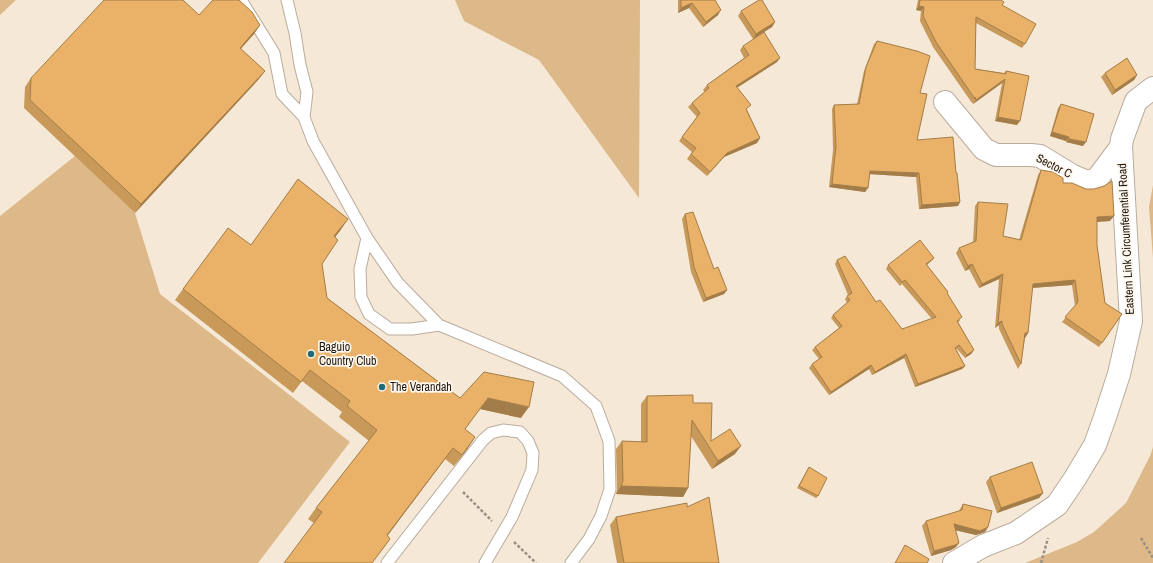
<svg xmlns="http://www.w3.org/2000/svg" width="1153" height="563" viewBox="0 0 1153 563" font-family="'Archivo Narrow',sans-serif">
<rect width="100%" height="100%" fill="#f6e8d7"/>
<path fill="#ddb888" d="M0 0H16L0 15Z
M455 0H640L639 198 539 60 464 21Z
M75 156 135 213 160 294 350 442 258 563H0V216Z
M1153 185V258L1149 207Z
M1153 447V563H1025L1077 542 1094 532 1126 503 1150 456Z"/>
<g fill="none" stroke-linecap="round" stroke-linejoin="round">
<defs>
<path id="lane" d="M241 0 274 53 282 94 304 117 313 141 367 238 398 283 439 325 562 376 596 406 609 441 610 489 601 516 589 539 571 563
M287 0 295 33 300 65 307 92 304 117
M367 238 360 269 361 297 369 314 390 329H412L439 325
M387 563 483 440 491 433 503 430 520 432 528 441 533 453 532 470 512 517 485 563"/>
<path id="street" d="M945 102 984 149 996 155H1031L1040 156 1071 175 1087 182 1097 179 1121 147"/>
<path id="secondary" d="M954 563 983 546 1016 533 1057 505 1074 480 1095 445 1105 417 1119 374 1131 321 1121 147 1122 139 1136 101 1153 88"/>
</defs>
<use href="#lane" stroke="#b9ac9c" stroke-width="13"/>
<use href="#street" stroke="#b9ac9c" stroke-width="24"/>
<use href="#secondary" stroke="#b9ac9c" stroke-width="24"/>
<path stroke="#9a9084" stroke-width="2.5" stroke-dasharray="3 2" stroke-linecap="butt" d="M463 492 492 521
M1141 538 1153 558
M514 542 536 563
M1041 563 1048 538"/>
<use href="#lane" stroke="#fff" stroke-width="11"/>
<use href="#street" stroke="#fff" stroke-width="22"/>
<use href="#secondary" stroke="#fff" stroke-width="22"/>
</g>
<path fill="#c89959" d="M678 0H715L718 15 703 27 689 8 678 13Z
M918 0H1001L1002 5 1025 44 1022 48 976 23 975 69 1004 73 1006 71 1017 125 995 121 1002 83 973 104 972 102V103L933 47 920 21 921 11 916 10Z
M741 11 775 22 772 27 753 39 738 16Z
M199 15 260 25 254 34 241 49 265 71 258 80 135 213 24 108 25 87 31 78Z
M877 41 920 93 917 140 956 173 960 202 958 206 919 209 916 177 870 174 868 188 865 192 829 187 833 150 832 109 834 105 857 104 864 71 874 44Z
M743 46 777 62 737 88 760 138 757 143 724 157 707 176 687 159 692 152 679 141 697 117 688 107 692 103 705 92 703 90 707 85 744 58 740 50Z
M1105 73 1137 75 1134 80 1112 95 1101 77Z
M1061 104 1083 146 1066 142V141L1050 136 1058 108Z
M1041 170 1063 183 1110 221 1097 222V245L1105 303 1122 314 1099 347 1062 322 1075 306 1072 285 1032 288 1028 333 1025 338 1021 364 1018 369 999 329V325L995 328 999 279 979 288 969 269 965 271 956 253 959 248 973 242 975 206 978 202 1003 236 1019 240 1038 175Z
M685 214 714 269 727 290 724 294 703 302 691 272 682 219Z
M348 219 335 237 322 264 327 298 460 398 521 418 480 409 465 429 468 448 454 466 445 459 387 536 390 539 382 550 314 523 308 519 316 508 369 441 339 417 342 412 302 381 293 393 175 300 183 289 251 245Z
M934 258 927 265 948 292 947 293 960 321 958 322 974 350 971 354 965 358 957 349H956L965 366 962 369 915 387 904 358 872 375 869 369 829 395 809 368 812 364 819 359 812 350 815 347 839 328 831 318 833 315 847 303 845 299 848 295 835 264 837 260 902 329 932 319 902 284 900 286 886 269 888 265Z
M647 396 693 403 711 441 735 454 712 469 691 436 688 488 683 497 616 494 617 489 616 449 622 441 641 442V404Z
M809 467 818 496 816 498 797 488Z
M990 477 1043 493 1039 498 997 513 986 482Z
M963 504 988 527 985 532 976 535 956 530V547L951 550 931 556 922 526 926 521 959 511 960 509Z
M687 507 719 563H617L610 525 616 517Z"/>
<path fill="#a37d49" d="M692 3 689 8 678 13 681 8Z
M919 6 924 7 921 11 916 10Z
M721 10 718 15 703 27 706 22Z
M775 22 772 27 753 39 756 34Z
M260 25 254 34 233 56 240 48Z
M780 58 777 62 733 90 736 86Z
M265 71 258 80 135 213 141 204Z
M1137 75 1134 80 1112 95 1115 90Z
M1005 79 1002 83 973 104 976 100Z
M998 117 1020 121 1017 125 995 121Z
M1052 132 1069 137 1066 141 1050 136Z
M760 138 757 143 724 157 707 176 710 172 727 153Z
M1069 139 1086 142 1083 146 1066 142Z
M870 171 919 173 916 177 868 174Z
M832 184 868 188 865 192 829 187Z
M960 202 958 206 919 209 922 205Z
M1114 216 1110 221 1094 222 1097 217Z
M348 219 340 231 326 248 334 236Z
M934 258 931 261 924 267 926 264Z
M972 264 969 269 965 271 968 266Z
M1003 274 999 279 979 288 982 284Z
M1075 280 1072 285 1030 288 1033 284Z
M727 290 724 294 703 302 706 298Z
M1002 321 999 325 995 328 998 323Z
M1025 333H1028L1025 338 1022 337Z
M974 350 971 354 965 358 967 355Z
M906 354 904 358 872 375 875 372Z
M871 365 869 369 829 395 831 392Z
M965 366 962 369 915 387 918 384Z
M488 398 529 407 521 418 480 409Z
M475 437 468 448 454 466 462 455Z
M741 446 735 454 712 469 718 461Z
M453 448 445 459 379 547 387 535Z
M621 486 688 488 683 497 616 494Z
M1043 493 1039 498 997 513 1001 508Z
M954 524 988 527 985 532 976 535 950 529Z
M959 543 956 547 951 550 931 556 934 551Z"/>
<path fill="#e9b268" stroke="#a37d49" d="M104 0H183L199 15 213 0H239L252 12 260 25 240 48 265 71 141 204 30 100 31 78Z
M681 0H715L721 10 706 22 692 3 681 8Z
M759 0H762L775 22 756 34 741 11Z
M920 0H1001L1004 2 1002 5 1036 24 1025 44 976 17 975 69 1006 74V71L1029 76 1020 121 998 117 1005 79 976 100 975 97V99L936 42 923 16 924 7 919 6Z
M764 32 780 58 736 86 751 105 746 109 760 138 727 153 710 172 691 154 696 148 682 137 700 113 692 103 709 88 707 85 749 55 743 46Z
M877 41 917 51 930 56 920 93 927 94 917 140 953 137 956 173H957L960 202 922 205 919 173 870 171 868 188 832 184 836 146 834 105 859 104 866 67Z
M1127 58 1137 75 1115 90 1105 73Z
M1061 104 1094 114 1086 142 1069 139V137L1052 132Z
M1041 170 1053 172 1063 178V183H1072L1086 189H1094L1104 186 1112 181 1114 216 1097 217V245L1105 303 1122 314 1102 343 1065 317 1078 302 1075 280 1033 284 1028 333H1025L1021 364 1002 324V321L998 323 1003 274 982 284 972 264 968 266 959 248 976 241 978 202 1008 204 1003 236 1021 240Z
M298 179 348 219 334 236 338 240 322 264 327 298 460 398 484 372 534 382 529 407 488 398 465 429 475 437 462 455 453 448 387 535 390 539 372 563H284L322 512 316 508 377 430 347 406 350 401 310 370 301 382 183 289 228 228 251 245Z
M693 212 714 269 718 267 727 290 706 298 694 267 685 214Z
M920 240 934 258 926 264 948 292 947 293 962 317 957 321 974 350 967 355 959 345 955 348 965 366 918 384 906 354 875 372 871 365 831 392 812 364 822 357 815 347 842 326 833 315 850 300 847 296 852 293 837 260 845 256 876 302 880 300 902 329 936 317 905 280 902 282 888 265Z
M693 395V403H712L711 441 730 429 741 446 718 461 692 420 688 488 621 486 623 481 622 441 647 442V396Z
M1032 462 1043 493 1001 508 990 477Z
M809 467 827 478 818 496 799 486Z
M709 497 719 563H624L616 517 687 503V507Z
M963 504 992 511 988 527 980 531 954 524 959 543 955 545 934 551 926 521 962 510Z
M905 545 929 559 927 563H895Z"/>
<g fill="#1f6a73" stroke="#fff6ec" stroke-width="1.5">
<circle cx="311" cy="354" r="4"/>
<circle cx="382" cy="387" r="4"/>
</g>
<g text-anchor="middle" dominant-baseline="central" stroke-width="3.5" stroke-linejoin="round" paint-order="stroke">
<g font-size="12" fill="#1c1812" stroke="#fff6ec">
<text transform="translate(1054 166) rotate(27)">Sector C</text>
<text transform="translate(1126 239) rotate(-93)">Eastern Link Circumferential Road</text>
</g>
<g font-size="12" fill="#1c1812" stroke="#fff6ec" text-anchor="start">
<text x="319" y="347">Baguio<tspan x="319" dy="14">Country Club</tspan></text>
<text x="390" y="387">The Verandah</text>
</g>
</g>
</svg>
